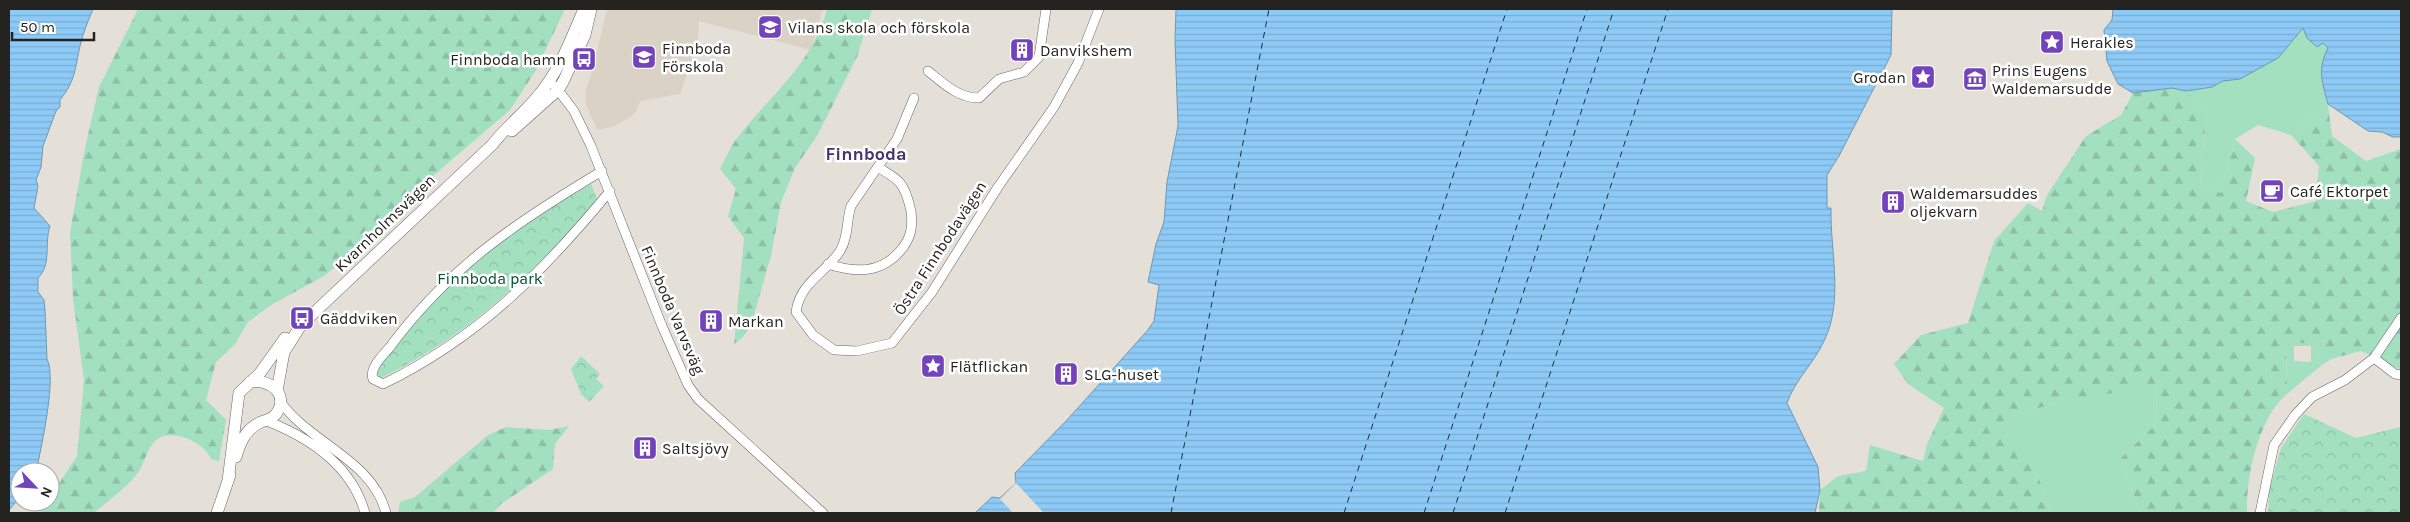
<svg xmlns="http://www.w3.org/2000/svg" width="2410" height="522" viewBox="0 0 2410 522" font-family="Karla,sans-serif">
<defs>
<pattern id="forest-firs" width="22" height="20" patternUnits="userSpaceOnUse" patternTransform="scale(1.25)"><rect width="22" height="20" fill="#a3e0c0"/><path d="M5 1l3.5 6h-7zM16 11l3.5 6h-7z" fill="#8cc0a5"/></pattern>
<pattern id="park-crowns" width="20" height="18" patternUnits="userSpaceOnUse" patternTransform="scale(1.25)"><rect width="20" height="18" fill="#a3e0c0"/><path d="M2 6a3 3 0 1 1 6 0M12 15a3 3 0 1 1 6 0" fill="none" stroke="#8cc0a5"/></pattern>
<pattern id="water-rules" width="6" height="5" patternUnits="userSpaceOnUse" patternTransform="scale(1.25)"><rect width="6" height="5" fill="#8ecaf6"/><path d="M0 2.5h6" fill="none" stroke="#7aadd3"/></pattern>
</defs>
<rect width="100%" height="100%" fill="#e4e0d8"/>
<path fill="#dad3c5" d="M607 9H823L811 50 699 21 698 41 680 94 640 101 637 110 631 117 613 127 597 130 586 105V89L592 72Z"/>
<path fill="#a3e0c0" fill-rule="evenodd" d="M2303 28 2308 38 2317 46 2323 42 2328 49C2317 70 2322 82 2328 104L2291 135 2258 125 2235 139 2221 193 2200 186 2206 116 2186 91 2212 87 2223 81 2240 79 2291 41Z
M2286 343H2316L2322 365 2287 394ZM2294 346H2311V362L2294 361Z
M2157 383 2156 424 2121 458 2140 513H2050L2039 478 1999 426 2028 410Z"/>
<path fill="url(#forest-firs)" d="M138 9H565L536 70 510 110 434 175 343 261 324 276 271 305 248 322 235 344 216 362 206 400 226 420 219 461 211 459C205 443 175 429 159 438 147 446 146 460 139 471 130 485 107 502 94 513H40L47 502H50V497L77 456 84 380 73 299 70 232 85 148 99 87Z
M827 9H872L857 57 817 136 795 168 781 202 771 256 752 322 743 337 734 344 744 238 728 216 736 189 720 169C725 160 729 149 735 141 768 97 813 64 827 9Z
M2172 88 2186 91 2206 116 2200 186 2221 193 2235 139 2255 158 2246 201 2273 212 2316 201 2319 166 2291 135 2328 104 2332 136 2366 161 2401 149V370L2361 351 2331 359 2322 365 2316 343H2286L2287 394C2258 418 2246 477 2247 513H2140L2121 458 2156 424 2157 384 2028 410 2000 426 2039 478 2050 513H1819L1820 490 1838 476 1866 471 1870 445 1923 461 1927 444 1944 408 1908 384 1894 364 1921 335 1968 323 1994 241 2028 203 2042 211 2047 195 2086 136 2121 115 2133 93Z
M569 426 555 444 553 469 501 504 493 513H398L400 502 415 497 488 435 506 427 550 430Z"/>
<path fill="url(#park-crowns)" d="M591 184 597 199C534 274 470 335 381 378L375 372C431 290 504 231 591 184Z
M581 356 600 374 596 379 604 386 589 402 581 394 571 369Z
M2304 414 2356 438 2400 427 2401 513H2268L2269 491 2281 448Z"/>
<path fill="url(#water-rules)" stroke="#6e98b6" d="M9 9H93C88 21 83 33 80 46 75 68 76 80 60 100V107L56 111 43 146 41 167 36 180 38 186 34 208 50 226C44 244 52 264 38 278V292L44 300 45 310 47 359C57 378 41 448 36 472H20V497L9 510Z
M1176 9H1892L1891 55 1839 156 1827 175V208H1831C1830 251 1844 301 1824 341 1814 363 1795 380 1787 403L1818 467 1820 490 1815 513H975L992 497 1000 498 1016 483 1015 473 1067 420 1147 331 1154 321 1159 285 1148 282 1156 244 1164 222 1167 182 1178 126 1175 40Z
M2113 9H2401V137H2393L2382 132 2368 131 2328 104C2322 81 2317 70 2328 48L2323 43 2317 47 2307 38 2303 28 2278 58 2240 79 2223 81 2212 87 2186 91 2172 88 2133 93 2118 84 2107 61 2104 30 2112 20Z"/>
<path fill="#e4e0d8" d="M1016 483 1044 513H1013L1000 499Z"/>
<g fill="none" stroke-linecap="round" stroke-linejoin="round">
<path stroke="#103248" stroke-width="1" stroke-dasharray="6 5" stroke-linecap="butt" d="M1171 513 1269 9
M1344 513 1507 9
M1424 513 1587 9
M1453 513 1614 9
M1505 513 1668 9"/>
<defs>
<path id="minor" d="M928 71C943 83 958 98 979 98L999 79 1024 72 1039 57 1046 9
M555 86 574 111 591 146 662 326 688 385 698 399 823 513
M914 98 897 139 851 206C846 221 849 236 840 251 826 273 800 282 796 312L813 335 834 350 857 351 892 343 932 292 998 187 1054 107 1078 63 1099 9
M602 171C518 221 449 267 390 347 383 355 369 368 373 379L383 384C478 338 543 272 610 191
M828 264C855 273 881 274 901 250 911 238 913 227 911 211 909 202 906 190 900 183 894 176 885 172 878 167
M2374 358 2395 374 2401 375
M280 401C309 443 373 460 386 513
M267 421C310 438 352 466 365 513
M2260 513 2274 445 2295 415 2312 397 2345 380 2374 358 2401 318"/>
<path id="tertiary" d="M512 131 558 90 563 82 585 35 591 9
M277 391 284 352 301 325 492 145C506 127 523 114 537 97 559 72 571 39 584 9
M236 457C240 443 245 430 259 423 265 420 271 420 276 414 290 395 270 378 250 382
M228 481 239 393 260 373 285 338
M217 513 230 475"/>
</defs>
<use href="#minor" stroke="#67645d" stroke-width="10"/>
<use href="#tertiary" stroke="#67645d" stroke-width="12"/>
<use href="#minor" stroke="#fff" stroke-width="9"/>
<use href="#tertiary" stroke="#fff" stroke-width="11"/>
</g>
<defs>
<symbol id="school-square" viewBox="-11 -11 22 22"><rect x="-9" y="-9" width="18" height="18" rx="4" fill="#7343bb" stroke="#fff"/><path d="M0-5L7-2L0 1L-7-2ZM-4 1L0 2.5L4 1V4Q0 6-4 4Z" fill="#fff"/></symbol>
<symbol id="sight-square" viewBox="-11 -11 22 22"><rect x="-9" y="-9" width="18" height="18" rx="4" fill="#7343bb" stroke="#fff"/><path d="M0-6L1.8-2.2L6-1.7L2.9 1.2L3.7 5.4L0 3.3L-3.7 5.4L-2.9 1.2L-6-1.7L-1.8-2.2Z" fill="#fff"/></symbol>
<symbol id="building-square" viewBox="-11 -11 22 22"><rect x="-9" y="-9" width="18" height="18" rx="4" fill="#7343bb" stroke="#fff"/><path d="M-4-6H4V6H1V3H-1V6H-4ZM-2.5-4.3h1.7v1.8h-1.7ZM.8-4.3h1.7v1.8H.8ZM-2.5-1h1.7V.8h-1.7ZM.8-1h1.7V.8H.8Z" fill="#fff"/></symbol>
<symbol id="bus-square" viewBox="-11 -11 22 22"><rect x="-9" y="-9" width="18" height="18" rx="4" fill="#7343bb" stroke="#fff"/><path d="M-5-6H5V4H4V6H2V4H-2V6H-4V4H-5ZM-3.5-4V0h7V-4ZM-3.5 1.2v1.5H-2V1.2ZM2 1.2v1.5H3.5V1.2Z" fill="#fff"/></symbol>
<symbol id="museum-square" viewBox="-11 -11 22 22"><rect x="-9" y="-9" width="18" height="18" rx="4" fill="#7343bb" stroke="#fff"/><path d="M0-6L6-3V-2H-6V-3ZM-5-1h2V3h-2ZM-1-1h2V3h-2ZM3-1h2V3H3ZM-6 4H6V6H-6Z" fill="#fff"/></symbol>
<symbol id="cafe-square" viewBox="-11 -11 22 22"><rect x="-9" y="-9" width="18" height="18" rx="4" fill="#7343bb" stroke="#fff"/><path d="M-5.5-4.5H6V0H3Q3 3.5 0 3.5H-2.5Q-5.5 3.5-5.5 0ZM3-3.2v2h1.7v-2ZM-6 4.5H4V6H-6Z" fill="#fff"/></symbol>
</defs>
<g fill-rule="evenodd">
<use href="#school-square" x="756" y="13" width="28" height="28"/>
<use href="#sight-square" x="2038" y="28" width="28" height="28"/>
<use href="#building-square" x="1008" y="36" width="28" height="28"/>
<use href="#school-square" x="630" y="43" width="28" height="28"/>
<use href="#bus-square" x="570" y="45" width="28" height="28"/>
<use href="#sight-square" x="1909" y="63" width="28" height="28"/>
<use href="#museum-square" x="1961" y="65" width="28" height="28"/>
<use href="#cafe-square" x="2258" y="177" width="28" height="28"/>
<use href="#building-square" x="1879" y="188" width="28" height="28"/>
<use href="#bus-square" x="288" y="304" width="28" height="28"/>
<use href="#building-square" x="697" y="307" width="28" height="28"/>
<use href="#sight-square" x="919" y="352" width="28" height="28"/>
<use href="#building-square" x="1052" y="360" width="28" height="28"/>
<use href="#building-square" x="631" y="434" width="28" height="28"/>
</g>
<g text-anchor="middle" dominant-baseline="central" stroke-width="5" stroke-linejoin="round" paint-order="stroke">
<g font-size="16" fill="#242320" stroke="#fff" text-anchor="start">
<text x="788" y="27">Vilans skola och förskola</text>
<text x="2070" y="42">Herakles</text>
<text x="662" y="48">Finnboda<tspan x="662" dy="18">Förskola</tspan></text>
<text x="1040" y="50">Danvikshem</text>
<text x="566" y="59" text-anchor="end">Finnboda hamn</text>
<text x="1992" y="70">Prins Eugens<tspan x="1992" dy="18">Waldemarsudde</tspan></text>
<text x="1906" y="77" text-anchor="end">Grodan</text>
<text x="2290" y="191">Café Ektorpet</text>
<text x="1910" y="193">Waldemarsuddes<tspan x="1910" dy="18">oljekvarn</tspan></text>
<text x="320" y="318">Gäddviken</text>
<text x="728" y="321">Markan</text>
<text x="950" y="366">Flätflickan</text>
<text x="1084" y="374">SLG-huset</text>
<text x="662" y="448">Saltsjövy</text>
</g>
<g font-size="16" fill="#242320" stroke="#fff">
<text transform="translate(385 223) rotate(-44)">Kvarnholmsvägen</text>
<text transform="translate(940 248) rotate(-57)">Östra Finnbodavägen</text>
<text transform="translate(673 310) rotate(67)">Finnboda Varvsväg</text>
</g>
<g font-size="16" fill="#024f33" stroke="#fff">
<text x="490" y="278">Finnboda park</text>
</g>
<g font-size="18" font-weight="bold" fill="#48326e" stroke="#fff">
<text x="866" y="154">Finnboda</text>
</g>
</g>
<rect width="2410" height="522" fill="none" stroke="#242320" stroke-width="20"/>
<g transform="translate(35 487) rotate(115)"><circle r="24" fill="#ffffff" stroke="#a7a7a6"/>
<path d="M0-4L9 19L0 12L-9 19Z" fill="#7343bb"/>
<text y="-8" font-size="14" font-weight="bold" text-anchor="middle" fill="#242320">N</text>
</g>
<path d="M12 32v8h82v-8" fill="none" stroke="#242320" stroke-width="2.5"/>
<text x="20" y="32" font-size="15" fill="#242320" stroke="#ffffff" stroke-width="4" paint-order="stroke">50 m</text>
</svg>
